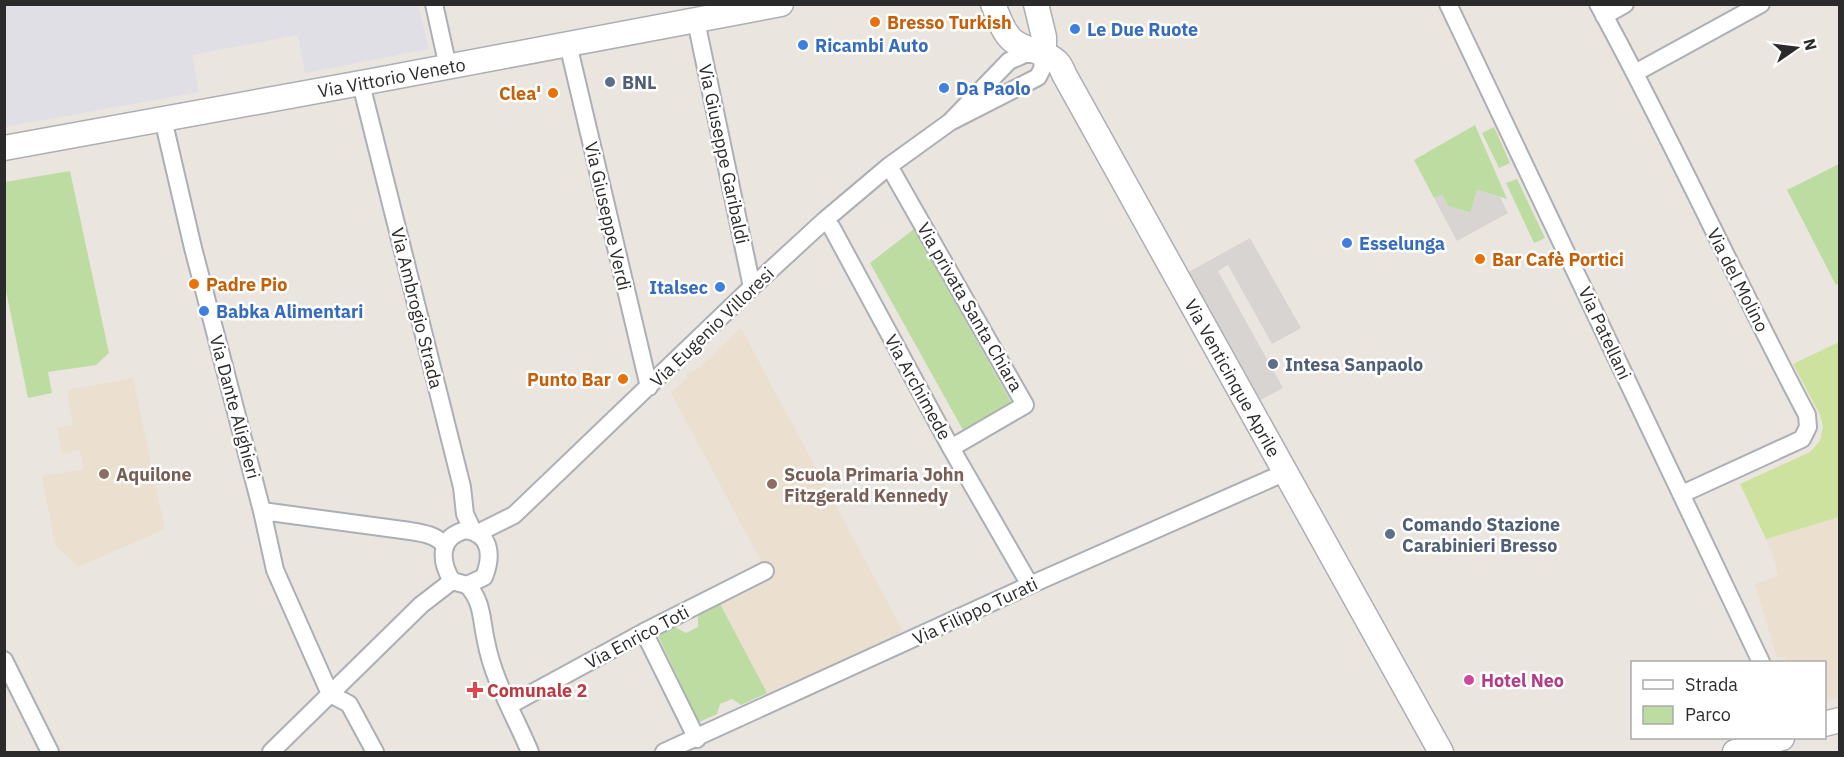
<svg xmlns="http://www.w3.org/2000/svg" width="1844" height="757" viewBox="0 0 1844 757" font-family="'IBM Plex Sans',sans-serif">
<rect width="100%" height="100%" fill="#ebe5df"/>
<path fill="#e0dfe5" d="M5 4 418 5 429 49 305 73 298 35 192 55 199 92 5 127Z"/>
<path fill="#ebdfd0" d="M741 328 904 633 767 693 719 602 769 576 671 393 688 378 686 374 699 368Z
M133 378 165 529 78 567 55 545 42 476 83 469 80 450 62 454 57 428 73 425 67 390Z
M1839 517V697L1825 701 1824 662H1787L1785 656 1777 658 1755 584 1778 576 1773 554 1766 539Z"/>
<path fill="#bcdca2" d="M1475 125 1507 199 1477 190 1471 213 1448 206 1442 195 1434 198 1414 160Z
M1494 127 1510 163 1499 168 1482 133Z
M1839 164 1840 283 1836 285 1787 190Z
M70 171 109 353 96 365 48 372 52 393 28 398 5 286V182Z
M1517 179 1545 238 1534 243 1506 183Z
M914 229 1011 402 963 430 870 263Z
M719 602 767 693 741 705 732 699 720 704 717 714 699 722 658 636 675 627 686 633 698 627V612Z"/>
<path fill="#cde29f" d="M1839 342V517L1766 539 1740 484 1810 452 1820 441 1823 427 1820 415 1793 364Z"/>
<path fill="#d8d4d1" d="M1477 190 1500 197 1508 213 1457 241 1434 198 1442 194 1448 206 1470 213Z
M1250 238 1301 328 1272 344 1228 265 1218 271 1283 388 1249 406 1178 278Z"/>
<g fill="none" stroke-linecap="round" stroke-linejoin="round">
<defs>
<path id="street" d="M434 4 448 67
M1448 4 1761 662
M1598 4C1672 139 1735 279 1807 415L1808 427 1802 439 1682 494
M1604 16 1625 4
M696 21 752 287
M568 44 649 387
M1635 73 1761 4
M361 84 462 487 465 514 473 531
M163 119 193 248 262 511 410 531C423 533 437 535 445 546
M889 166 1025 405 951 448
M825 220 832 228 951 448 1030 585
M262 511 275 570 330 694
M466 530C492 534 492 557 484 577L467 585 452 581C440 561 438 537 466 530Z
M478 533 514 515 752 287 825 220 889 166 950 122 1038 77 1042 69 1044 54H1025L1009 61 950 122
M467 585C483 601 481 620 486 641 493 680 515 716 530 752
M644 632 697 739
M4 660 50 752
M330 694 349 704 375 752
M510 705 644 632 765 571
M271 752 421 605 452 581
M664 752 1030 585 1286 472"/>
<g id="secondary">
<path id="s1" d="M993 4C998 16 1002 30 1011 39 1024 52 1046 50 1058 63 1061 66 1063 72 1065 76L1441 752"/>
<path d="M1036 4 1044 37V54"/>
<path id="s2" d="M4 148 372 81 781 4"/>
<path d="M1824 724 1840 720"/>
<path d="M1735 752 1782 738"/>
</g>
</defs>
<use href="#street" stroke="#abafb6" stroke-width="20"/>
<use href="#secondary" stroke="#abafb6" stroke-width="27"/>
<use href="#street" stroke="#fff" stroke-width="16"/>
<use href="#secondary" stroke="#fff" stroke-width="24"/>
</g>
<g fill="#e8710a" stroke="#fff" stroke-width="2">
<circle cx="875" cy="22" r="6"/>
<circle cx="553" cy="93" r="6"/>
<circle cx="1480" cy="259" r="6"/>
<circle cx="194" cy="284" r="6"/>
<circle cx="623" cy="379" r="6"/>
</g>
<g fill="#3f7fe0" stroke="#fff" stroke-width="2">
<circle cx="1075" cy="29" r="6"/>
<circle cx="803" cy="45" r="6"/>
<circle cx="944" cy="88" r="6"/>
<circle cx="1347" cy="243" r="6"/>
<circle cx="720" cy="287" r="6"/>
<circle cx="204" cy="311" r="6"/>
</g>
<g fill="#5c6f8a" stroke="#fff" stroke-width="2">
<circle cx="610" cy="82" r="6"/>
<circle cx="1273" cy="364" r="6"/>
<circle cx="1390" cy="534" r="6"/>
</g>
<g fill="#8d6e63" stroke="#fff" stroke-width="2">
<circle cx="104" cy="474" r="6"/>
<circle cx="772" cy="484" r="6"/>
</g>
<circle fill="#d1479c" stroke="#fff" stroke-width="2" cx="1469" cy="680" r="6"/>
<path fill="#e0444e" stroke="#fff" stroke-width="2" d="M472 681h6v6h6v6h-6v6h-6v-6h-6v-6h6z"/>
<g text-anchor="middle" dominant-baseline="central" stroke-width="5" stroke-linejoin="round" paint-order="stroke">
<g font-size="18" font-weight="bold" fill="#c56008" stroke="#fff" text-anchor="start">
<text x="887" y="22">Bresso Turkish</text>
<text x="541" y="93" text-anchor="end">Clea'</text>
<text x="1492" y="259">Bar Cafè Portici</text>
<text x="206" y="284">Padre Pio</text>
<text x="611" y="379" text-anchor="end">Punto Bar</text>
</g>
<g font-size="18" font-weight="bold" fill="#366cbe" stroke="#fff" text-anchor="start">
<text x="1087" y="29">Le Due Ruote</text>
<text x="815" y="45">Ricambi Auto</text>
<text x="956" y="88">Da Paolo</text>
<text x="1359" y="243">Esselunga</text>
<text x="708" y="287" text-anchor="end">Italsec</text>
<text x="216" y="311">Babka Alimentari</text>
</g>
<g font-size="18" fill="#2b2b2b" stroke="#fff">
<text stroke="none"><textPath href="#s2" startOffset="394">Via Vittorio Veneto</textPath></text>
<text transform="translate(724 154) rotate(78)">Via Giuseppe Garibaldi</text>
<text transform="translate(608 216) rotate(77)">Via Giuseppe Verdi</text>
<text transform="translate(1738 280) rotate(63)">Via del Molino</text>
<text transform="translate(970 307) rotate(60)">Via privata Santa Chiara</text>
<text transform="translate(417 308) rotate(76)">Via Ambrogio Strada</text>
<text transform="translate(712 327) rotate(-44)">Via Eugenio Villoresi</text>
<text transform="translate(1605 333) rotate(65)">Via Patellani</text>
<text stroke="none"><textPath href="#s1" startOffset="453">Via Venticinque Aprile</textPath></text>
<text transform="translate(918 387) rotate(61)">Via Archimede</text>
<text transform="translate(235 407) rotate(75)">Via Dante Alighieri</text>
<text transform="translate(975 611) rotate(-25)">Via Filippo Turati</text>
<text transform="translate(637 637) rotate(-28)">Via Enrico Toti</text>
</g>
<g font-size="18" font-weight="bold" fill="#4e5e75" stroke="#fff" text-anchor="start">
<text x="622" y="82">BNL</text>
<text x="1285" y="364">Intesa Sanpaolo</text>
<text x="1402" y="524">Comando Stazione<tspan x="1402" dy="21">Carabinieri Bresso</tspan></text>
</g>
<g font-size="18" font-weight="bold" fill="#785e54" stroke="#fff" text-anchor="start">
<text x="116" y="474">Aquilone</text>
<text x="784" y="474">Scuola Primaria John<tspan x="784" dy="21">Fitzgerald Kennedy</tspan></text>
</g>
<g font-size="18" font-weight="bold" fill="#b23c85" stroke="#fff" text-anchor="start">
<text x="1481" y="680">Hotel Neo</text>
</g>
<g font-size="18" font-weight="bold" fill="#be3a42" stroke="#fff" text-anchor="start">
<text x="487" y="690">Comunale 2</text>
</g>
</g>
<rect width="1844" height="757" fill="none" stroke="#2b2b2b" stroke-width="12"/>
<rect x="1631" y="661" width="195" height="78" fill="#ffffff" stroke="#aaaaaa" stroke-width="1.5"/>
<rect x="1643" y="680" width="30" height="9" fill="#ffffff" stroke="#aaaaaa" stroke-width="1.5"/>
<text x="1685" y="691" font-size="18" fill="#2b2b2b">Strada</text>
<rect x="1643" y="706" width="30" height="18" fill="#bcdca2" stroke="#aaaaaa" stroke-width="1.5"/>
<text x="1685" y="721" font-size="18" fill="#2b2b2b">Parco</text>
<g transform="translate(1796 48) rotate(76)" stroke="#ffffff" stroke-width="4.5" paint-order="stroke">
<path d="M0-4.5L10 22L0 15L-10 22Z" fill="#2b2b2b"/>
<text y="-9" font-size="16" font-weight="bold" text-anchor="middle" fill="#2b2b2b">N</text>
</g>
</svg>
